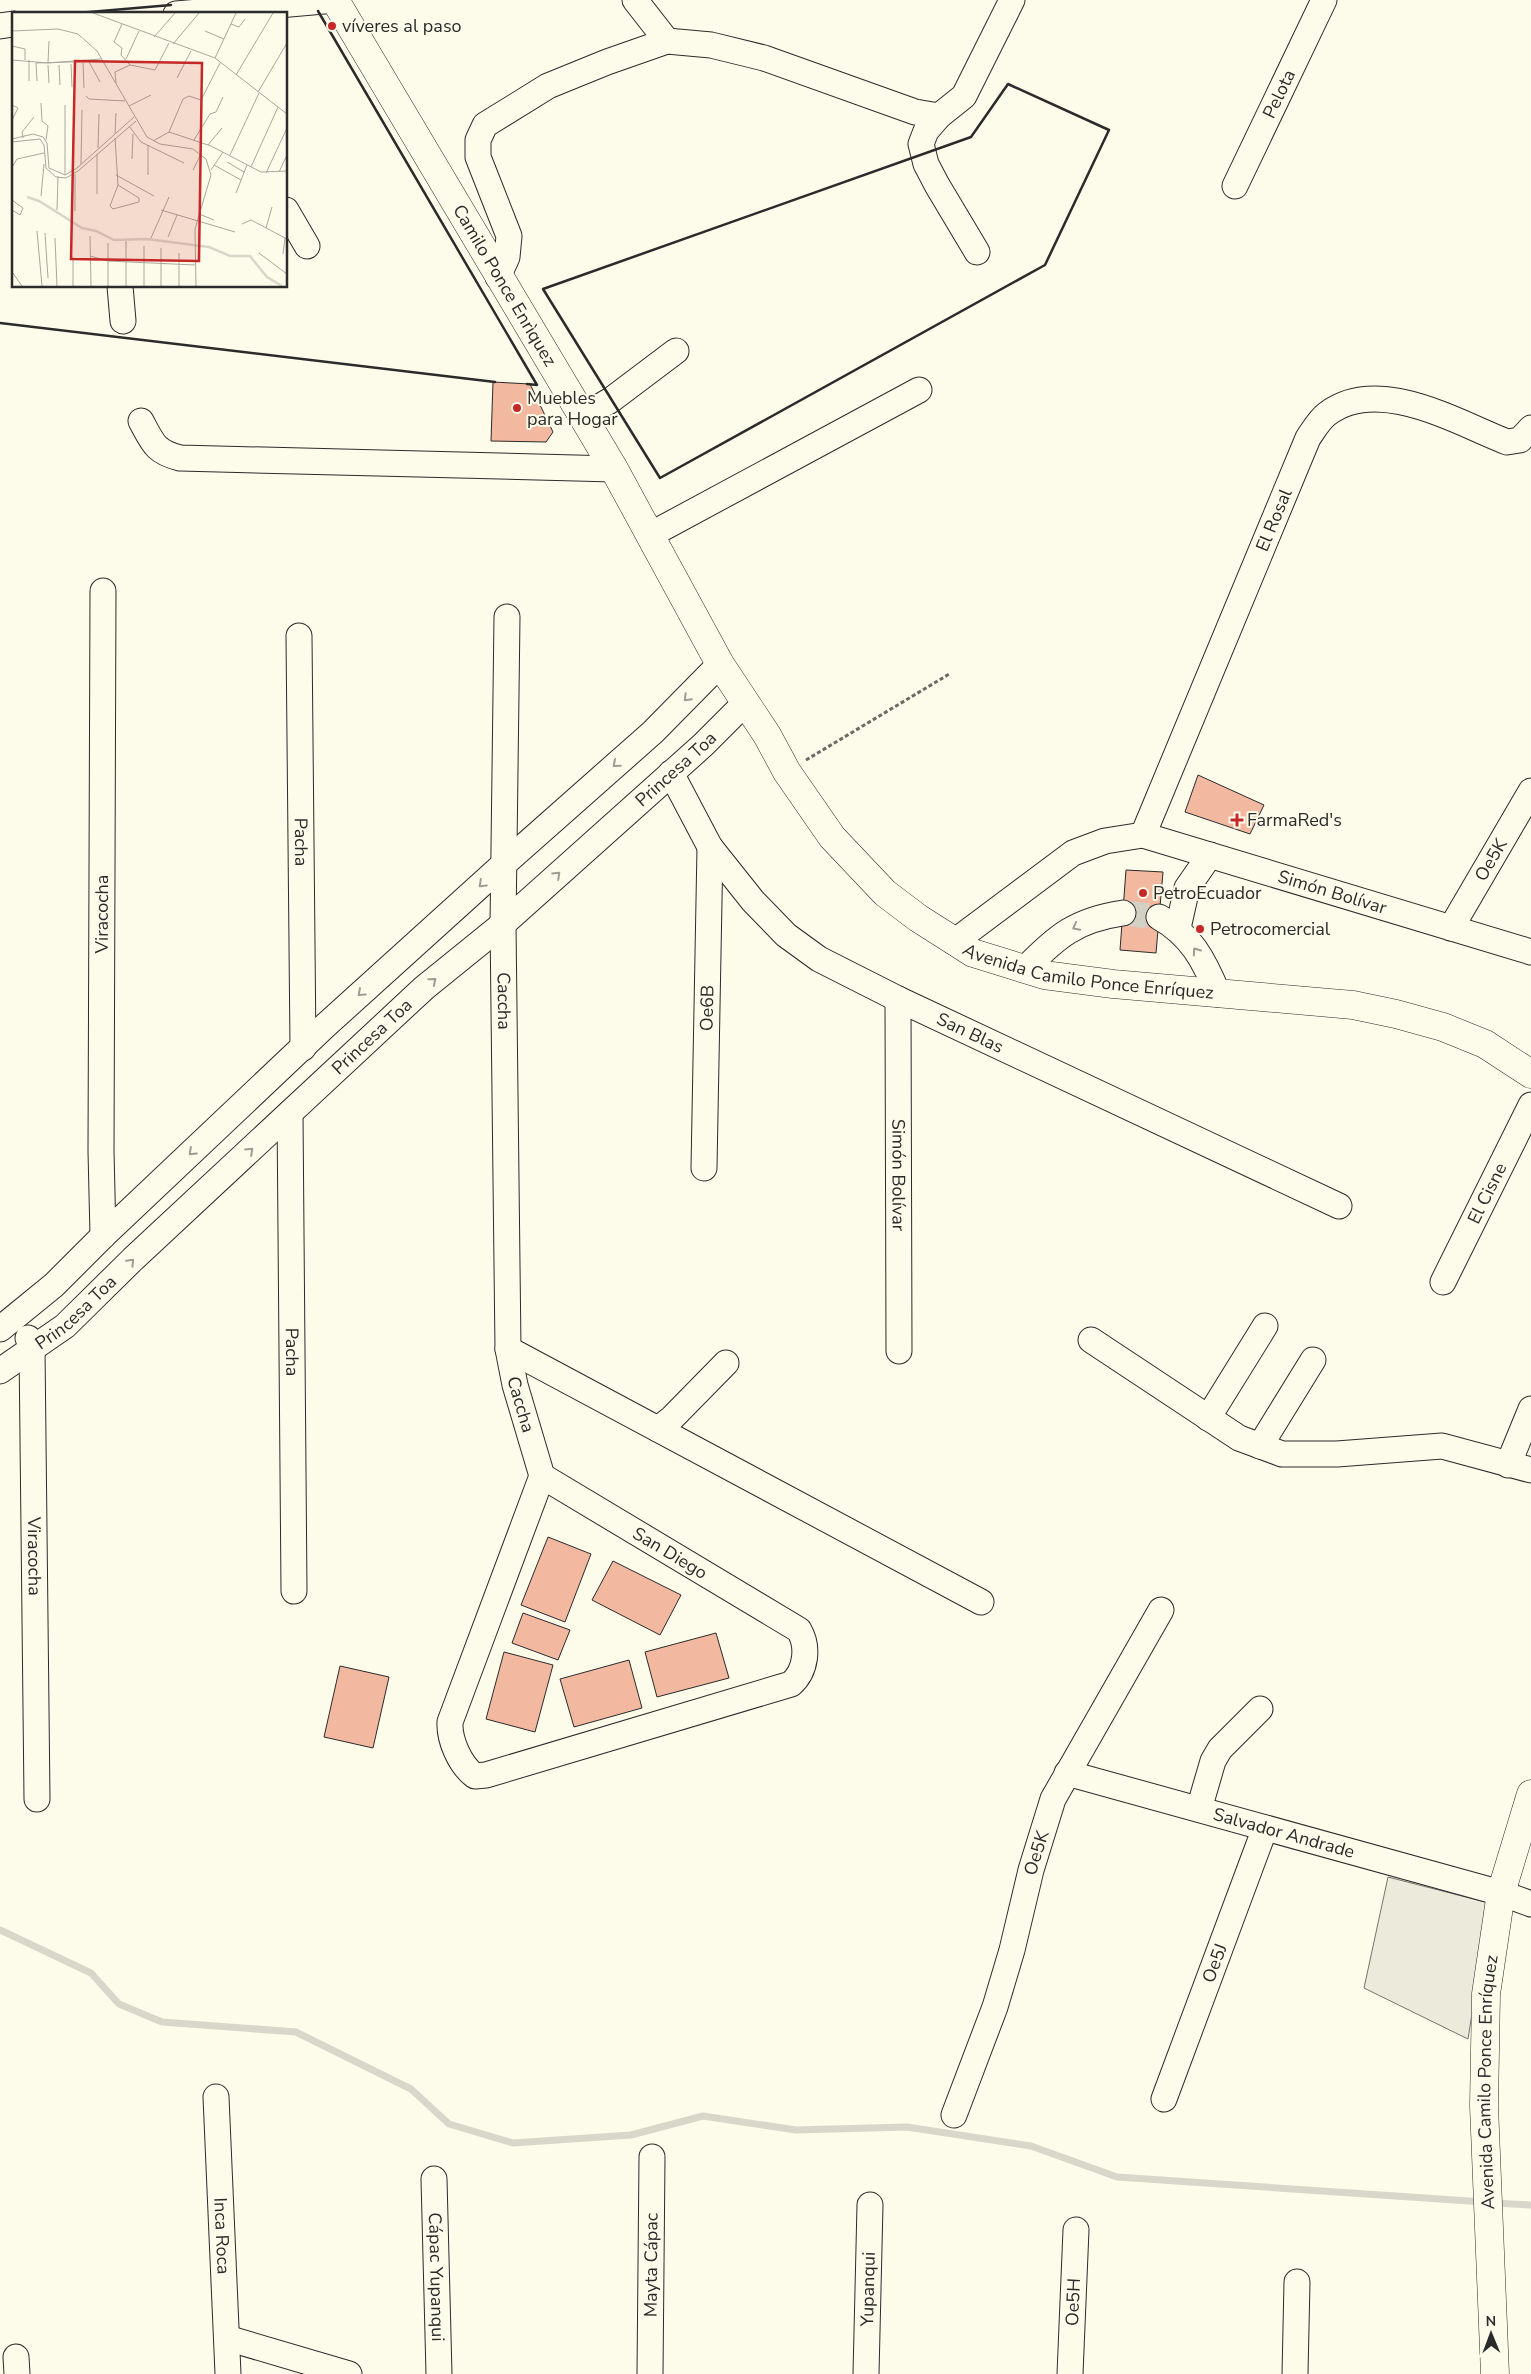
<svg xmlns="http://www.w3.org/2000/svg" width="1531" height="2374" viewBox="0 0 1531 2374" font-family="'Nunito Sans',sans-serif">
<rect width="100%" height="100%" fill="#fdfbea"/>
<path fill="#ecebdb" stroke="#74746e" d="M1388 1877 1489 1903 1468 2039 1364 1988Z"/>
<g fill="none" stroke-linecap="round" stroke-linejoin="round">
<path stroke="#d8d7c9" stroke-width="7" d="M0 1930 91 1973 119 2004 162 2022 296 2032 411 2089 449 2124 513 2143 631 2135 703 2116 796 2130 907 2127 1031 2146 1117 2177 1484 2202
M1494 2203 1531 2205"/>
</g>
<path fill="#f2b8a0" stroke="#2b2b2b" d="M493 382 530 384 553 432 546 442 491 441Z
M1198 775 1264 805 1250 834 1185 812Z
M1126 870 1163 872 1156 953 1120 950Z
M548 1537 591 1554 565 1622 521 1605Z
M613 1561 681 1595 660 1635 592 1600Z
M523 1613 570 1630 558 1660 512 1643Z
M716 1633 729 1678 657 1697 645 1652Z
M504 1652 553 1665 535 1732 486 1719Z
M629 1660 642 1708 574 1727 560 1679Z
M340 1666 389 1677 373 1748 324 1737Z"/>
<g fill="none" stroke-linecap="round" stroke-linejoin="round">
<path stroke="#d3d1c4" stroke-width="25" stroke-dasharray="25 12" stroke-linecap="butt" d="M1123 913 1159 917"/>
<defs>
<g id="minor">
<path d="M635 0 667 41"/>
<path d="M176 14 335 0"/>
<path d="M0 26 14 24"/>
<path id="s1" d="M1235 186 1324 0"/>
<path d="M286 210 307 246"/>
<path d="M977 252 937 185 926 164 921 144 926 131 939 116 964 96 1012 0"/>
<path d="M498 277 507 257 509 236 478 157V140L485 125 548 86 607 62 667 41 711 45 764 58 915 112 939 116"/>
<path d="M120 286 123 321"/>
<path d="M582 417 611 400 676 351"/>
<path d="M141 421C153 443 155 452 180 458L614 469"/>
<path d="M650 535 919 390"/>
<path id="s2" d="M507 617 503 924 508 1349 515 1385 542 1476 450 1722C449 1740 460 1765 475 1776L486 1775 791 1684C806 1671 809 1647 799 1630L542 1476"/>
<path id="s3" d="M299 636 303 1048"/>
<path id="s4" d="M671 773 710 847 753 901 786 935 819 959 898 999 1339 1206"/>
<path id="s5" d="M1143 835 1308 438C1313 431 1319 420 1327 414 1378 375 1456 422 1507 442L1520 440 1531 428"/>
<path d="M1159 917C1191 935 1204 960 1218 994"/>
<path d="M1178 928 1187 888 1210 855"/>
<path id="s6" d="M1451 928 1531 791"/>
<path id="s7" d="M954 942 1073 853 1105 841 1143 835 1531 952"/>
<path d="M1025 969C1057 936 1076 920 1123 913"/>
<path id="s8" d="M898 999 899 1351"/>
<path id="s9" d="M290 1113 294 1591"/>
<path id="s10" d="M704 1168 710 847"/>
<path id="s11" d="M103 1236 101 1151 103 591"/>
<path id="s12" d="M1443 1282 1531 1105"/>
<path d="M0 1329 54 1285 103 1236 326 1025 505 863 653 732 720 664"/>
<path id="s13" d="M28 1338 32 1349 37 1799"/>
<path d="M1091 1340 1239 1438 1282 1454H1337L1442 1446 1531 1470"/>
<path d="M508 1349 981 1602"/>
<path id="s14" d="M0 1371 65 1326 133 1259 424 988 503 924 703 745 746 702"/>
<path d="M1208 1418 1265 1326"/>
<path d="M658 1429 672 1418 726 1363"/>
<path d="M1260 1446 1313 1360"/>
<path d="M1508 1465 1531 1409"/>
<path id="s15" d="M1067 1773 1501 1893 1531 1904"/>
<path d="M1199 1809 1213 1761 1220 1749 1260 1709"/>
<path id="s16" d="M216 2097 228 2374"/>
<path id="s17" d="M1164 2099 1265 1828"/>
<path id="s18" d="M954 2115 995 2007 1012 1950 1031 1870 1053 1799 1161 1610"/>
<path id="s19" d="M434 2179 439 2374"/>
<path d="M227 2338 349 2374"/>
<path d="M16 2357 17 2374"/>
<path id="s20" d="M650 2374 652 2157"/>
<path id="s21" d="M866 2374 870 2205"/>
<path id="s22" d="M1070 2374 1076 2230"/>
<path d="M1295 2374 1297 2282"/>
</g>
<g id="major">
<path id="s23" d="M335 0 614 469 720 664 767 735 787 772 832 837 885 893 918 918 973 953 1044 975 1113 984 1353 1005 1396 1014 1443 1027 1485 1044 1531 1074"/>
<path id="s24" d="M1495 2374 1484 2106 1486 1994 1501 1893 1531 1794"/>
</g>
</defs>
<use href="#minor" stroke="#2b2b2b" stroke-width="27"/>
<use href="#major" stroke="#2b2b2b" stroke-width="29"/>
<path stroke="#6a6964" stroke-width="3" stroke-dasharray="4 2.5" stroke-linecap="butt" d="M806 760 951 673"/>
<use href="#minor" stroke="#fdfbea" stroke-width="25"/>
<use href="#major" stroke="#fdfbea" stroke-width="28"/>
<path stroke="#2b2b2b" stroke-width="2.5" d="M318 11 537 385 527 384
M66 14 171 5
M1008 84 1109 130 1045 265 660 478 543 289 971 137Z
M0 323 495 382"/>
</g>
<defs><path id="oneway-chevron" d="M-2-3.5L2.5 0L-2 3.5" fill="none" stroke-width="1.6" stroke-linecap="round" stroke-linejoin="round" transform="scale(1.25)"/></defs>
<g stroke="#9e9d94">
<use href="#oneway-chevron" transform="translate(687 698) rotate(135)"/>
<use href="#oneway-chevron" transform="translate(616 764) rotate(139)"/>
<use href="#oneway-chevron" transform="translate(557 875) rotate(-43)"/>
<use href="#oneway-chevron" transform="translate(482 884) rotate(137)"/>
<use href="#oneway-chevron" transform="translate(1076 927) rotate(152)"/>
<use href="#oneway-chevron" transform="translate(1196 951) rotate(-125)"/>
<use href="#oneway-chevron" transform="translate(433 981) rotate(-39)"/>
<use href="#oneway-chevron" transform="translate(361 993) rotate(138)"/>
<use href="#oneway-chevron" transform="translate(250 1151) rotate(-43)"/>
<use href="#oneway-chevron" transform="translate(192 1152) rotate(137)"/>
<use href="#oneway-chevron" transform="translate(131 1262) rotate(-46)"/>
</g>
<g fill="#c62828" stroke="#fdfbea" stroke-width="2">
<circle cx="332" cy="26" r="5"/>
<circle cx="517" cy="408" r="5"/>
<path d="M1234.5 812.5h5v5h5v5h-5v5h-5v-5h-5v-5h5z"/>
<circle cx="1143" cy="893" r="5"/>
<circle cx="1200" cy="929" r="5"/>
</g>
<g text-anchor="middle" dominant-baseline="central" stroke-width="4" stroke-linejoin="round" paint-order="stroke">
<g font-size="18" fill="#2b2b2b" stroke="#fdfbea" text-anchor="start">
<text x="342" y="26">víveres al paso</text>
<text x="527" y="398">Muebles<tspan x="527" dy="21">para Hogar</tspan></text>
<text x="1247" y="820">FarmaRed's</text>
<text x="1153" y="893">PetroEcuador</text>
<text x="1210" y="929">Petrocomercial</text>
</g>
<g font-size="18" fill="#2b2b2b" stroke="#fdfbea">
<text stroke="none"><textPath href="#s1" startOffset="102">Pelota</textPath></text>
<text stroke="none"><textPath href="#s23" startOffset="332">Camilo Ponce Enrìquez</textPath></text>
<text stroke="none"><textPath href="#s5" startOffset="341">El Rosal</textPath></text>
<text stroke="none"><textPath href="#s14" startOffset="906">Princesa Toa</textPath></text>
<text stroke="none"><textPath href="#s3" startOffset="206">Pacha</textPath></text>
<text stroke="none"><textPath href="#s6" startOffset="79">Oe5K</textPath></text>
<text stroke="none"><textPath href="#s7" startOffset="419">Simón Bolívar</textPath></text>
<text stroke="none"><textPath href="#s11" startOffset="322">Viracocha</textPath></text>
<text stroke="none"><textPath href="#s23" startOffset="1275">Avenida Camilo Ponce Enríquez</textPath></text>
<text stroke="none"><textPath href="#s2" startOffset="384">Caccha</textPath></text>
<text stroke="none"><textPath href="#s10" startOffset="160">Oe6B</textPath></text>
<text stroke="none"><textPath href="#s4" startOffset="409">San Blas</textPath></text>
<text stroke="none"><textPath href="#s14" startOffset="501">Princesa Toa</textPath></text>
<text stroke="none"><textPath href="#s8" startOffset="176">Simón Bolívar</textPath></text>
<text stroke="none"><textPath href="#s12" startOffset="99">El Cisne</textPath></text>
<text stroke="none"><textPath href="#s14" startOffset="96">Princesa Toa</textPath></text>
<text stroke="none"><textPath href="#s9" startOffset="239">Pacha</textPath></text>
<text stroke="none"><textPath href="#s2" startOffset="789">Caccha</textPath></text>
<text transform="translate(670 1553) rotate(31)">San Diego</text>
<text stroke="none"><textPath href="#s13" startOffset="219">Viracocha</textPath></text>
<text stroke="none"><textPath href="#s15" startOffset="225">Salvador Andrade</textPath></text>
<text stroke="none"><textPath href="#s18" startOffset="275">Oe5K</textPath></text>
<text stroke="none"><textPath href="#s17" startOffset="145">Oe5J</textPath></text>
<text stroke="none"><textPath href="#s24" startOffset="292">Avenida Camilo Ponce Enríquez</textPath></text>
<text stroke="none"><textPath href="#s16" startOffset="139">Inca Roca</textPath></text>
<text stroke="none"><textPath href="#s20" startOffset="109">Mayta Cápac</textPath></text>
<text stroke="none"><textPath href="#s19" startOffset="98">Cápac Yupanqui</textPath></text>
<text stroke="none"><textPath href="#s21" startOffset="85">Yupanqui</textPath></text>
<text stroke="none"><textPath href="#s22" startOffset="72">Oe5H</textPath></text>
</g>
</g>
<g transform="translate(12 12)">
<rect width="275" height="275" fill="#fdfbea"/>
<path fill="none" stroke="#d8d7c9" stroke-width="2.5" d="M15 185 27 189 70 216 84 219 102 228 135 227 197 235 218 244H238L255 265 270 274"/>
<path fill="none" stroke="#a9a89e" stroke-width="1" d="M81 1 203 46 275 102M110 12 102 30 110 36 109 43 118 53M219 12 227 15 233 7M0 19 46 17 66 22 85 39 135 125 148 132 181 137 194 147 199 163 183 217 184 274M193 19 212 27M142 25 163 1M161 32 187 1M0 34 13 37V48M203 46 224 1M114 47 127 19M0 48 36 51 89 47M17 48V69M77 50 88 70M36 51 37 29M71 51 72 76M59 52 60 75M36 53 37 71M47 53 48 73M224 63 261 1M165 66 179 39M25 69 24 51 91 49M104 71 103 60 118 53 143 58 157 31M246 80 275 31M74 84 77 87 113 89M29 91 30 109 36 114 34 128M0 93 6 96 0 108M117 94 139 83M117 114 129 130 172 151M157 120 171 87 177 84 189 88 208 51M103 121 104 101M11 126 10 120 22 105M103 126 106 173 98 194 101 197 127 190V186L106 173M0 127 21 122 31 125 35 131 37 156 53 163 65 156 122 105M182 128 198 102 204 100 211 85M141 129 157 120 199 134 249 160 275 159M0 130 28 127 32 133 34 156 44 165 54 166 66 159 124 109M196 133 210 116M86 136 87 102M218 143 247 81M120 147 121 122M215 150 232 160M69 152 70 98M202 153 229 168M0 155 5 147 32 141M239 155 266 95M181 158 188 144M199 158 211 140M267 160 275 143M254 161 275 116M53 163V93M104 163 142 184M136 163V133M224 181 235 153M85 182V142M29 184 32 152M0 188 11 196 8 203 0 198M45 198 46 164M149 198 223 220M63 199V162M187 202 202 208M230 212 239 208 275 227M254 216 260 195M25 219 30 274M33 221 36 266M78 224 79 274M156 225 165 203M43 226 45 274M139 226 157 185M114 229V274M96 231V274M149 236V274M167 241V274M247 241 275 262M271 242 273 226M78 244 96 249 183 253M61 245V274M0 260 10 274M132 274V234"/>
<path fill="#c62828" fill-opacity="0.15" stroke="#c62828" stroke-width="2.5" d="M63 49 190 51 187 249 59 247Z"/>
<rect width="275" height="275" fill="none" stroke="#2b2b2b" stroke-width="2.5"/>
</g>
<g transform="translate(1491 2334) rotate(359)" stroke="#fdfbea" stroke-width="4" paint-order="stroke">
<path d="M0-4L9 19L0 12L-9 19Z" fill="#2b2b2b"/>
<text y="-8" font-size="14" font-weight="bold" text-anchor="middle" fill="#2b2b2b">N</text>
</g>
</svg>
